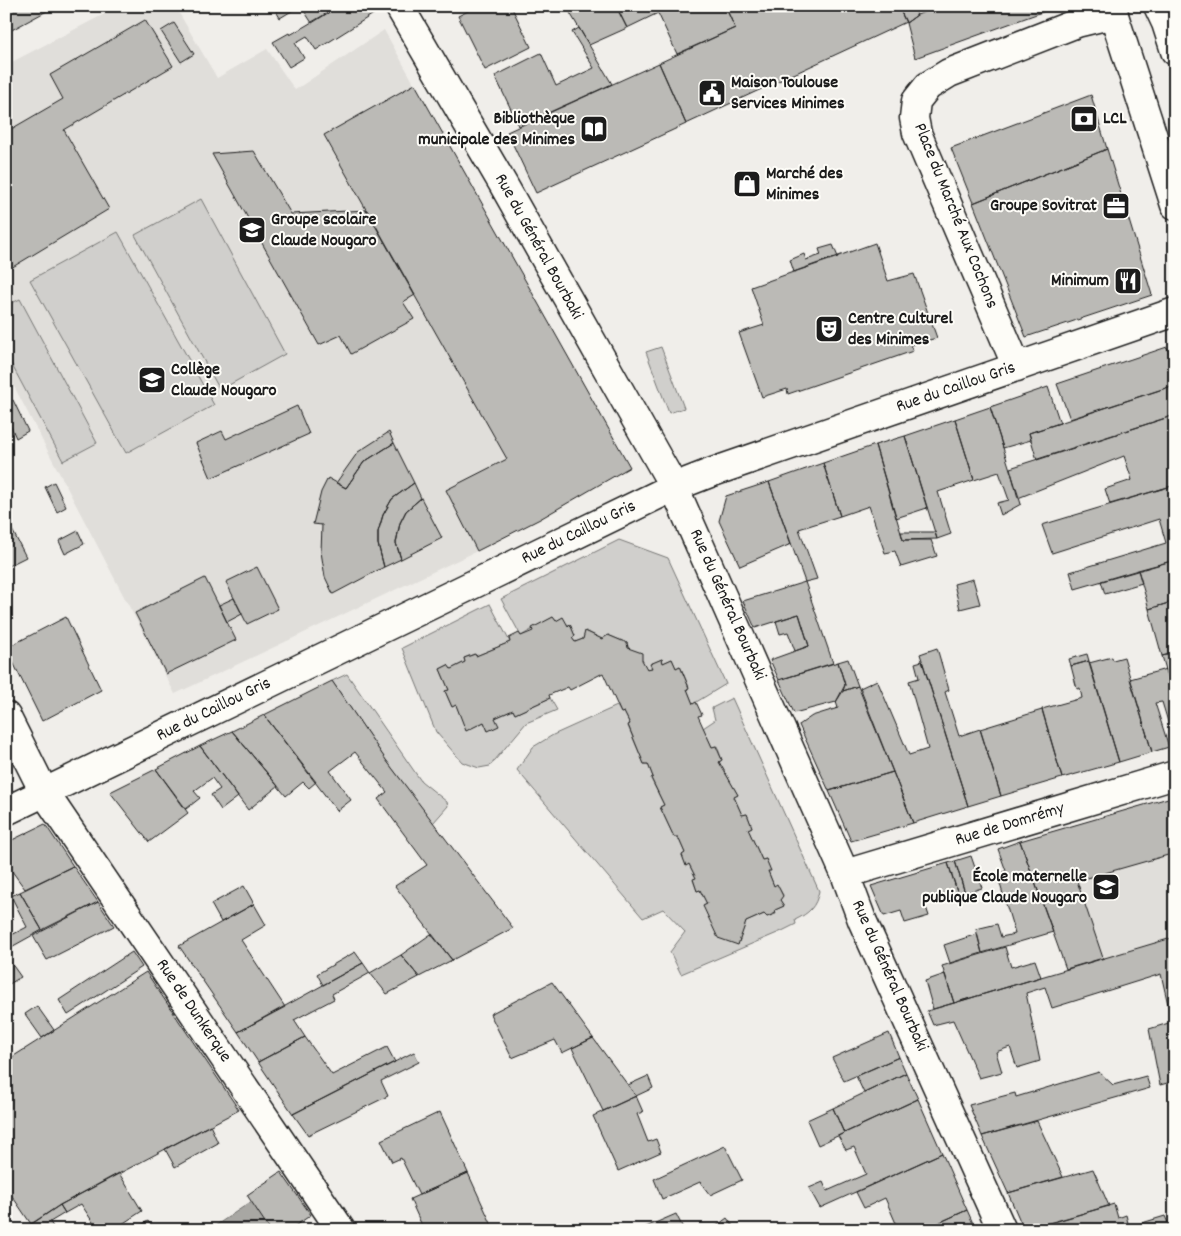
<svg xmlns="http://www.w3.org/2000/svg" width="1181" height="1236" viewBox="0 0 1181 1236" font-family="Dekko,sans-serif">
<rect width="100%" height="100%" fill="#f0eeea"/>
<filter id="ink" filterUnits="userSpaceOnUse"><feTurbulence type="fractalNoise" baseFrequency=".02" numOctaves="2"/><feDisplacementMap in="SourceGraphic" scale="10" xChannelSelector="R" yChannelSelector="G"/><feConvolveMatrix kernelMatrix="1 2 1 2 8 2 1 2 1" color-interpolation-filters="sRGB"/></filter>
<g filter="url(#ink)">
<path fill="#e0deda" d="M120 6H175L217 78 267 49 295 90 384 30 630 467 540 519 477 551 175 694 6 371V65Z
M1175 796V937L1066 969 1020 841Z"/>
<path fill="#d0cfcc" stroke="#767674" d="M201 199 285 354 220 390 135 235Z
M118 232 214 405 126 453 30 280Z
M20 299 97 443 63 461 6 354V306Z
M661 347 684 408 669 413 646 352Z
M619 540 668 558 726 684 693 704 687 689 689 687 680 666 676 668 672 659 663 663 662 659 651 664 652 668 647 669C642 660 629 653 627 643L608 635 602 639 586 631 583 639 575 642 572 638 575 636 570 625 556 621 553 617 521 636 501 599Z
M490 604 510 642 476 656 474 654 464 658 465 662 451 669 448 665 440 669 449 690 445 691 452 707 456 705 467 730 484 722 488 731 495 718 513 710 515 714 550 698 557 710 526 723 490 766 479 768 462 762 436 732 402 648Z
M347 674 421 781 447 802 448 806 433 823 386 760 332 681Z
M732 698 819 891C816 907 809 913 795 920L796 924 782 931 681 974 670 952 685 932 663 909 643 918 517 770 533 747 553 735 617 706 621 713 624 712 630 724 628 726 644 764H648L653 777 651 779 664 805 660 807 674 837H678L685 853 682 855 686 865 689 864 696 878 693 880 697 891 700 890 707 904 703 906 738 944 746 922 764 914 767 917 776 914 775 910 784 906 780 900 783 895 777 885 774 886 768 871 770 870 766 859 762 860 748 829 752 827 747 814 742 815 734 797 738 795 719 762 722 760 717 746 712 747 703 728 715 720 712 708Z"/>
<path fill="#a8a7a3" stroke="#706f6d" d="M267 1191 272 1230H209Z"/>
<path fill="#bbbab6" stroke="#1c1c1c" d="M6 6H56L6 33Z
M273 6H300L280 18Z
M301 6H339L312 23Z
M339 6H370L375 13 316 50 307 36 295 43 304 58 289 67 273 42 289 33 290 35Z
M478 6H511L531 47 485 70 458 16Z
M566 6H616L627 28 589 45Z
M616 6H725L735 28 677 54 658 13 627 28Z
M725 6H898L906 22 686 124 659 63 735 28Z
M898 6H913L917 15 906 23Z
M939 6H1052L1053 8 915 58 906 23 917 15Z
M145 20 173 66 64 130 109 209 6 271V132L63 99 50 75Z
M174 23 194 54 181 62 161 31Z
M579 28 612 84 519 126 495 76 541 53 556 86 594 68 572 32Z
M659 63 686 124 536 193 507 132Z
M415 84 630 467 540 519 477 551 446 490 507 459 324 135Z
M1091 95 1107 149 973 203 951 148Z
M1107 149 1152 295 1026 337 973 203Z
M254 151 291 214 367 210 415 295 403 302 414 319 351 354 341 335 319 345 212 154Z
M875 243 888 281 914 274 937 338 910 345 913 351 788 394 787 389 762 397 739 333 764 325 751 287Z
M833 245 838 257 794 272 790 260 804 254 806 260 821 255 819 249Z
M1167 347 1175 372V385L1070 419 1057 384Z
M1175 385V415L1037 460 1029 433Z
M1048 387 1060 423 1029 433 1031 440 1003 448 990 407Z
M13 400 28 431 16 438 9 422 6 424V403Z
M297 406 309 434 211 478 196 443 222 431 226 439Z
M990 407 1021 504 1001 515 997 503 1009 500 999 472 974 480 955 419Z
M1175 415V485L1110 504 1105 489 1132 480 1124 456 1018 498 1010 468Z
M955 419 974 480 938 492 951 534 937 539 905 436Z
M389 432 394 443 364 462 346 488 336 483 358 452Z
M905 436 927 508 896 518 875 445Z
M394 443 414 483 392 499 383 515 378 532V544L384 567 333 594 325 577 321 552 322 525 313 524 321 492 328 478 346 488 364 462Z
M875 445 903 540H931L937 556 901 567 895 551 885 553 869 506 840 516 823 463Z
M823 463 840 516 799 529 817 579 805 582 769 482Z
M54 482 66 507 57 512 45 487Z
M769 482 791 544 740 566 719 521 726 496Z
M414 483 421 498 406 511 400 523 396 543 401 559 384 567 378 544V532L383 515 392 499Z
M1175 485V560L1075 589 1070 572 1166 543 1159 519 1052 553 1042 525Z
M421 498 442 538 401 559 396 543 400 523 406 511Z
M6 518 26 557 6 567Z
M78 531 84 544 65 554 59 541Z
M901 532H935L937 539 903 540Z
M1175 560V601L1149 609 1138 570Z
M257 567 278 609 247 624 226 582Z
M1138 570 1142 583 1105 594 1101 581Z
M205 578 236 640 166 674 135 613Z
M973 579 980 604 960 609 954 584Z
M805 582 833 663 779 680 770 660 809 646 799 614 755 628 743 601Z
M234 598 242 614 227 622 219 605Z
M1175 601V653L1162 656 1149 609Z
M799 614 809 646 795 651 788 632 780 634 776 621Z
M66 617 101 690 42 721 6 648Z
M553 617 556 621 563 617 568 626 570 624 575 636 572 638 575 642 583 639 585 631 602 639 608 635 627 643 628 648 642 653V660L647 669 652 668 650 664 662 659 663 663 672 659 676 668 680 666 689 688 687 689 693 704 696 702 702 715 698 716 712 747 716 746 722 760 719 762 738 795 734 797 742 815 747 814 752 827 748 829 762 860 766 859 771 871H768L774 886 777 884 783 896 780 900 784 906 775 910 776 913 767 917 764 914 746 922 738 945 718 938 703 906 707 904 700 890 697 891 693 879 696 878 689 864 686 866 682 855 685 853 678 837H674L660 807 664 805 651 778 653 777 648 764H644L628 725 630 724 624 712 621 713 603 673 570 690 568 687 549 695 550 698 515 714 513 710 495 718 499 726 488 731 484 722 466 731 456 705 452 707 445 691 449 690 440 669 448 665 451 669 465 662 464 658 475 654 476 656 510 642 509 638 519 633 521 636 533 631 532 628Z
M937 648 949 690 945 692 959 736 980 729 1001 796 968 806 920 654Z
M1175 653V697H1174L1162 656Z
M1087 654 1089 661 1071 666 1069 659Z
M1112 657 1113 660 1124 657 1152 752 1119 762 1089 663Z
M848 659 858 686 843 691 845 685 838 662Z
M922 661 968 806 913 823 860 688 877 680 909 755 928 749 909 681 919 678 915 663Z
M1089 661 1119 762 1062 778 1042 709 1082 698 1080 688 1077 689 1071 666Z
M838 662 845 685 836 702 794 713 779 680Z
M1166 669 1175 700V723L1169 725 1162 702 1155 703 1169 747 1152 752 1130 679Z
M332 681 386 760 513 928 452 960 395 886 427 865 378 799 387 792 355 752 330 771 351 800 337 811 264 715Z
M858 686 893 772 829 791 799 725 812 716 838 708 836 702 843 691Z
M1042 710 1062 778 1001 796 980 729Z
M264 715 316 782 309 788 303 782 286 796 232 731Z
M232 731 278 786 248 810 200 746Z
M200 746 238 797 221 810 211 795 220 789 212 778 194 791 200 798 186 809 156 769Z
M156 769 188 813 149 842 110 792Z
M893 772 913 823 851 841 829 791Z
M1175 796V853L1077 881 1103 958 1066 969 1020 841Z
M45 824 73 866 25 889 6 863V843Z
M1020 841 1053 932 982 953 976 929 997 924 1001 937 1015 934 997 874 1006 871 998 849Z
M971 856 982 888 965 893 955 861Z
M955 861 965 893 958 894 948 863Z
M948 863 958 894 925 904 929 916 905 923 901 911 884 916 871 886Z
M73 866 98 902 42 930 20 892Z
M244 886 254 904 221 922 211 904Z
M20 892 42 930 6 950V938L27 927 11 896Z
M98 902 114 926 47 960 33 936Z
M254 904 266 925 241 940 285 1007 238 1032 179 946Z
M431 934 452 960 419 977 401 955Z
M977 934 982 953 950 963 944 945Z
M1175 937V1081L1160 1085 1149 1029 1172 1022 1161 974 1052 1008 1045 987 1026 993 1040 1061 1017 1068 1010 1047 996 1052 1002 1072 979 1078 953 1020 933 1025 927 1011Z
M1005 947 1011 967 1035 960 1041 977 954 1003 942 966Z
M132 952 142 967 68 1015 59 1000Z
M355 952 363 963 323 985 317 974Z
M401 955 419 977 387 994 370 973Z
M6 956 21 977 6 986Z
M363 963 370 973 332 994 334 999 294 1020 305 1037 258 1062 238 1032Z
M146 972 239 1110 60 1205 31 1224 6 1187V1061Z
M945 974 954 1003 933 1009 925 981Z
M552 982 593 1038 562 1053 555 1040 512 1058 490 1014Z
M37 1006 54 1030 42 1038 25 1014Z
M889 1033 899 1057 844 1081 832 1058Z
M305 1037 332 1075 387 1047 395 1062 293 1114 258 1062Z
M593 1038 636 1096 603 1111 572 1048Z
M414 1052 419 1062 381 1081 388 1096 308 1135 293 1114Z
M899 1057 906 1073 864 1093 856 1076Z
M1099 1072 1113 1085 1146 1076 1150 1088 982 1136 969 1105 1015 1093 1016 1097Z
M906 1073 918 1099 844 1133 833 1108Z
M648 1076 653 1088 636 1096 628 1085Z
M636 1096 643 1112 637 1114 648 1142 656 1139 661 1152 618 1171 593 1116Z
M918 1099 942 1153 820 1208 809 1188 823 1182 827 1191 866 1174 854 1147 846 1150 838 1136Z
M833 1108 844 1133 818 1145 807 1120Z
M440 1112 468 1173 419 1195 401 1158 392 1162 381 1140Z
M1037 1121 1063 1177 1008 1193 982 1136Z
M210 1125 218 1143 175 1167 165 1149Z
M725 1146 742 1180 710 1195 700 1182 662 1199 654 1179Z
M942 1153 967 1210 923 1230H894L898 1228 885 1198 864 1208 856 1192Z
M1093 1169 1109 1206 1024 1230 1008 1193Z
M281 1172 311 1215 289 1230H270L247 1195Z
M119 1173 142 1211 113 1230H98L81 1204 65 1213 60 1205Z
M468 1173 494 1230H424L410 1199Z
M1114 1204 1118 1218 1126 1215 1129 1227 1118 1230H1028Z
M60 1205 65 1213 50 1222 55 1230H23Z
M967 1210 976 1230H923Z
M676 1214 684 1230H639Z
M1165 1216 1171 1230H1118L1129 1227Z
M727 1218 736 1230H711Z
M148 1221 154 1230H132Z"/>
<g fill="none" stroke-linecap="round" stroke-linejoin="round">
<defs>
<path id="minor" d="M399 6 503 184 674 487 845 874 862 920 1002 1230
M1017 367 917 133 914 118 916 101 928 86 949 73 1077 23 1114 14
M6 716 44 792 341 1230
M6 811 674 487 710 473 1175 312
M845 874 1175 775"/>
<path id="major" d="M1111 6 1175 205
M1158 6 1166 23 1175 51"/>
</defs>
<use href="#minor" stroke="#1c1c1c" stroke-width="31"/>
<use href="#major" stroke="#1c1c1c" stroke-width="31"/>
<use href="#minor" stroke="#fdfcf7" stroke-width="28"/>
<use href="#major" stroke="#fdfcf7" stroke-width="28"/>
</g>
</g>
<defs>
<symbol id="civic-square" viewBox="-11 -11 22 22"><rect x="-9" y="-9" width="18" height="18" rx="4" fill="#1c1c1c" stroke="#fdfcf7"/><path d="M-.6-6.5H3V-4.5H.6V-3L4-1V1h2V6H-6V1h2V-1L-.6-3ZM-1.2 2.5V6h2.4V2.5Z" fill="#fff"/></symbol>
<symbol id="bank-square" viewBox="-11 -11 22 22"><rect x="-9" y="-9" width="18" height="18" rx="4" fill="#1c1c1c" stroke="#fdfcf7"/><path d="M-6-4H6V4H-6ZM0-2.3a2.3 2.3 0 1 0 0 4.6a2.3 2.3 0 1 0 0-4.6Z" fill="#fff"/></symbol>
<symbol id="library-square" viewBox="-11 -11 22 22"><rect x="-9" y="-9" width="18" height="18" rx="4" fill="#1c1c1c" stroke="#fdfcf7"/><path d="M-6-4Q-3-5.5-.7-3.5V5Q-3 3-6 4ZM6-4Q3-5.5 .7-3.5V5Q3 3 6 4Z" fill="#fff"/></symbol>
<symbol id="shop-square" viewBox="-11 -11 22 22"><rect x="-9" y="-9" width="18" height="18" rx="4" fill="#1c1c1c" stroke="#fdfcf7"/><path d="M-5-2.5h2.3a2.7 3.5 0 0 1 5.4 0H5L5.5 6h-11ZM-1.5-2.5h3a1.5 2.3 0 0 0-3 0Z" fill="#fff"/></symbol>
<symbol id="office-square" viewBox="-11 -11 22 22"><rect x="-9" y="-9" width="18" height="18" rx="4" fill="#1c1c1c" stroke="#fdfcf7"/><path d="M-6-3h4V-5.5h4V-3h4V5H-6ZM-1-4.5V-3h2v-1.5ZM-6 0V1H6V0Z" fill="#fff"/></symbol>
<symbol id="school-square" viewBox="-11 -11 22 22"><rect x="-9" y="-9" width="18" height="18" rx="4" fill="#1c1c1c" stroke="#fdfcf7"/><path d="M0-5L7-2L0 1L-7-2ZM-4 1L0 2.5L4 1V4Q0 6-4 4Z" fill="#fff"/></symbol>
<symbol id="restaurant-square" viewBox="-11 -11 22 22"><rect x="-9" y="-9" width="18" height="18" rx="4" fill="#1c1c1c" stroke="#fdfcf7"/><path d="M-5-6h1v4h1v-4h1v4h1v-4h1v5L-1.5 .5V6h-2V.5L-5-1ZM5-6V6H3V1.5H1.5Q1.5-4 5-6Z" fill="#fff"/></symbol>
<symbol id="theatre-square" viewBox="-11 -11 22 22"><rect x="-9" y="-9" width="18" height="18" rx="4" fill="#1c1c1c" stroke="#fdfcf7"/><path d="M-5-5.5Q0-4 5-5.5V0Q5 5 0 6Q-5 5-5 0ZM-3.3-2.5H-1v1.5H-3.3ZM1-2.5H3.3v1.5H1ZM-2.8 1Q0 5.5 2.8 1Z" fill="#fff"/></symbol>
</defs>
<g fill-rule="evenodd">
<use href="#civic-square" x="696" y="77" width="32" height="32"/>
<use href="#bank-square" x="1068" y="103" width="32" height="32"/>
<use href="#library-square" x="578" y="113" width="32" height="32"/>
<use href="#shop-square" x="731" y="168" width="32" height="32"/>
<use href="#office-square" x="1100" y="190" width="32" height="32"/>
<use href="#school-square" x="236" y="214" width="32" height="32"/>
<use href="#restaurant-square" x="1112" y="265" width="32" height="32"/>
<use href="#theatre-square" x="813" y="313" width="32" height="32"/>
<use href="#school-square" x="136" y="364" width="32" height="32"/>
<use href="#school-square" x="1090" y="871" width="32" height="32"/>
</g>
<g text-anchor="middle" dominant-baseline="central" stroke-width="4" stroke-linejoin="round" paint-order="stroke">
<g font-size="18" font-weight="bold" fill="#1c1c1c" stroke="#fdfcf7" text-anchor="start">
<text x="731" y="83">Maison Toulouse<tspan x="731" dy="21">Services Minimes</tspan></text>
<text x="575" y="119" text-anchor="end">Bibliothèque<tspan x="575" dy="21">municipale des Minimes</tspan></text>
<text x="1103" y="119">LCL</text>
<text x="766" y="174">Marché des<tspan x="766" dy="21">Minimes</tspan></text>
<text x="1097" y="206" text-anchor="end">Groupe Sovitrat</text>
<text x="271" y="220">Groupe scolaire<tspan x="271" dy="21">Claude Nougaro</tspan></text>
<text x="1109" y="281" text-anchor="end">Minimum</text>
<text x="848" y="319">Centre Culturel<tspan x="848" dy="21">des Minimes</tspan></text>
<text x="171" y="370">Collège<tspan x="171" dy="21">Claude Nougaro</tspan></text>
<text x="1087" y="877" text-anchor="end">École maternelle<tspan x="1087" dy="21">publique Claude Nougaro</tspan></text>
</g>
<g font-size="18" fill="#1c1c1c" stroke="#fdfcf7">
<text transform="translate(955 216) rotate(68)">Place du Marché Aux Cochons</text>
<text transform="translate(538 247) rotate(61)">Rue du Général Bourbaki</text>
<text transform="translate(956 388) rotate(-19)">Rue du Caillou Gris</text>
<text transform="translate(579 533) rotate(-26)">Rue du Caillou Gris</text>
<text transform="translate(727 605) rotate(66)">Rue du Général Bourbaki</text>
<text transform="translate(214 710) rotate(-26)">Rue du Caillou Gris</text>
<text transform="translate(1010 825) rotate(-17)">Rue de Domrémy</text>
<text transform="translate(889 976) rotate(66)">Rue du Général Bourbaki</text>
<text transform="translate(193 1011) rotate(56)">Rue de Dunkerque</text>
</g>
</g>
<rect width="1181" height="1236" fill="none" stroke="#fdfcf7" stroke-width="25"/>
<rect x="12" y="12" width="1156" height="1211" fill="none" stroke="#1c1c1c" stroke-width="2" filter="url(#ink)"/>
</svg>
